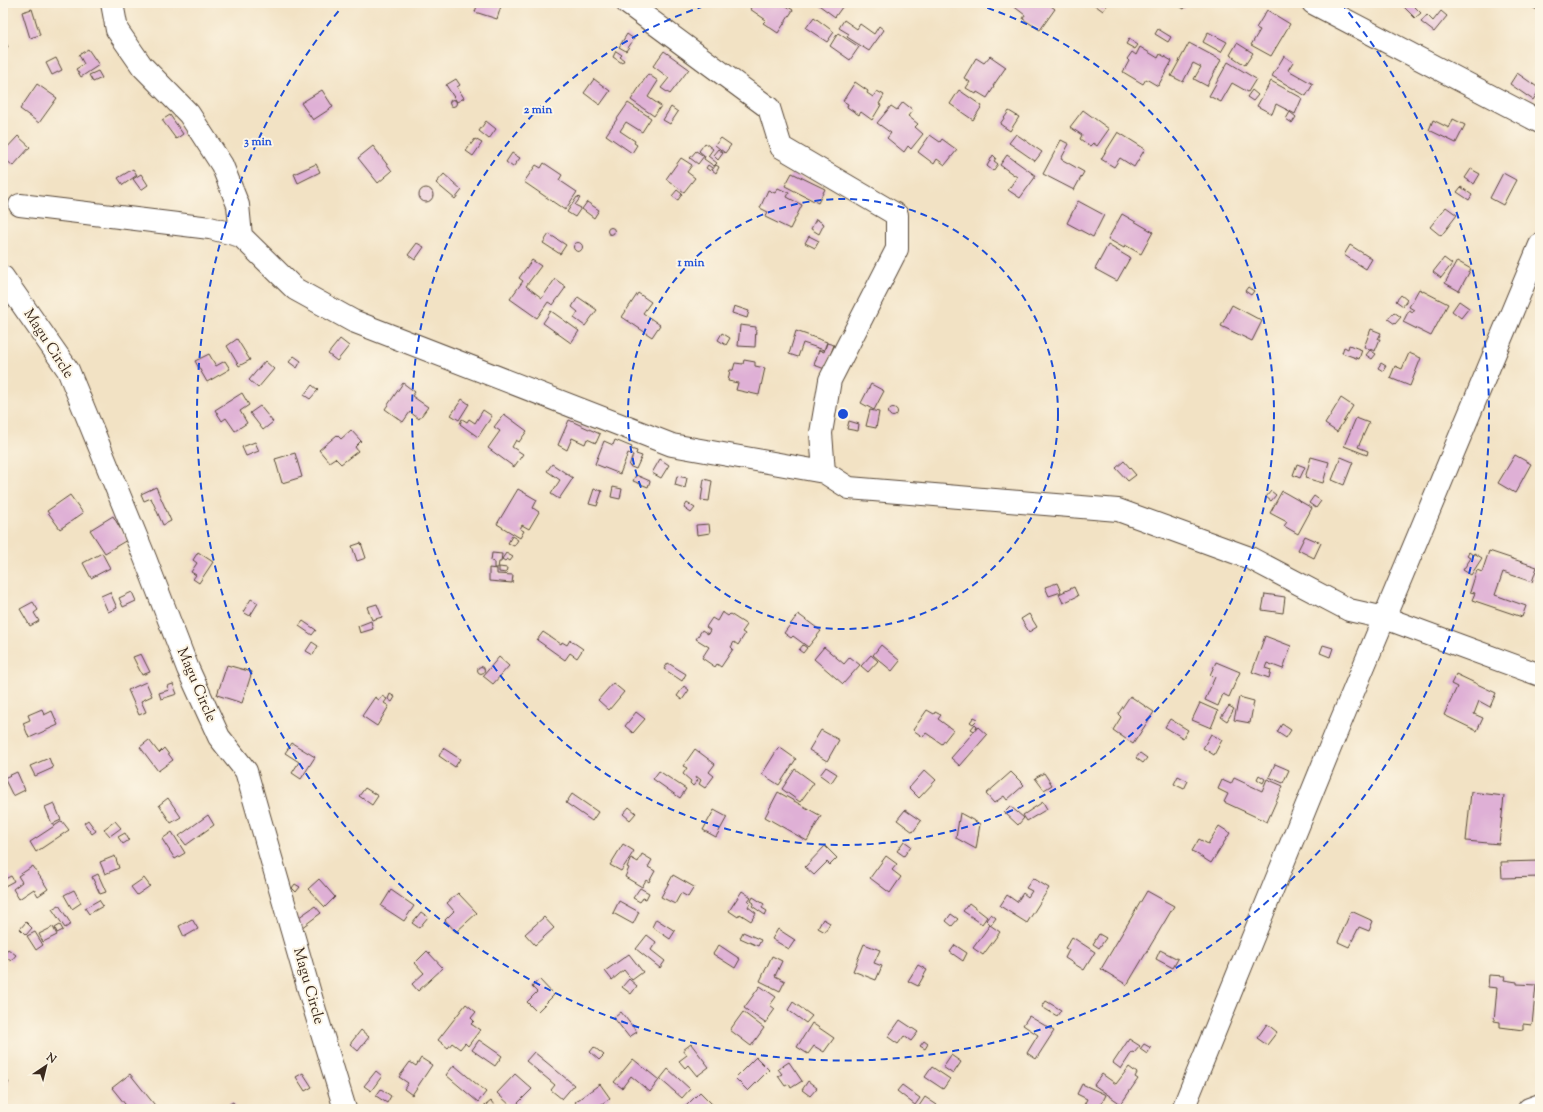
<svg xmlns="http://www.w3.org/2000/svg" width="1543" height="1112" viewBox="0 0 1543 1112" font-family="'Sorts Mill Goudy',serif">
<rect width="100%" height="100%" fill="#fcf5e5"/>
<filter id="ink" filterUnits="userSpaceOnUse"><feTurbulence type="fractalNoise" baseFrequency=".025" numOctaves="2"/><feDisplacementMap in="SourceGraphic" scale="8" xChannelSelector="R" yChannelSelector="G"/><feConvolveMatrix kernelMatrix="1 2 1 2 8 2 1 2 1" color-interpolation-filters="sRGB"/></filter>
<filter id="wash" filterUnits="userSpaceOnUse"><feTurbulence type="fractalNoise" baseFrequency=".012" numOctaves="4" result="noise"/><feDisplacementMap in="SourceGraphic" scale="16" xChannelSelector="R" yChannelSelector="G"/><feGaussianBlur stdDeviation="0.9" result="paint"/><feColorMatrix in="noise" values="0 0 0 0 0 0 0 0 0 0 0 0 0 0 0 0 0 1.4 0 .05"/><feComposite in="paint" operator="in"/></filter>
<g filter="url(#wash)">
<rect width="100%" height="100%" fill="#f2e2c4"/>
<g id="blocks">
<path fill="#dfb0d6" d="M478 3H502L497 19 475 12Z
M754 3H782L793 10 778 33 763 23 766 20 750 9Z
M816 3H845L835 17Z
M1014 3H1047L1055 9 1040 30 1023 19 1025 15 1012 5Z
M1092 3H1106L1108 4 1103 11Z
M1175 3H1188L1184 9Z
M1408 3H1411L1421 13 1415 18 1404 7Z
M1531 3H1540V12L1529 5Z
M32 9 40 35 30 38 22 12Z
M1267 10 1290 24 1271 56 1251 45 1260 30 1256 28Z
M1441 11 1447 16 1434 32 1421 22 1427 15 1433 21Z
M814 17 834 32 827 42 806 28Z
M844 20 857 29 860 24 874 34 879 26 884 30 869 51 847 37 849 34 839 28Z
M1158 29 1171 37 1168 42 1155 34Z
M1208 32 1227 42 1221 52 1203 42Z
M838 33 859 47 850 60 830 46Z
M627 34 634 39 626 51 619 47Z
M3 37 8 47 3 48Z
M1129 39 1138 45 1135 49 1126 44Z
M1189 43 1221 60 1207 86 1194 79 1201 67 1193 63 1183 82 1171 76Z
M1237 43 1253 53 1245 65 1230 55Z
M1140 47 1158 58 1160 54 1172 61 1158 86 1146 79 1143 84 1123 72 1129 61 1127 59 1132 52 1136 55Z
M88 49 99 65 81 77 76 69 84 64 79 55Z
M616 51 622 55 620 57 624 60 622 63 613 57Z
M664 51 689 69 670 94 661 88 669 78 653 66Z
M990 56 1006 67 993 86 994 87 987 98 977 92 976 94 966 88 970 82 964 78 976 58 984 63Z
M1284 56 1293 62 1288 70 1313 84 1306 96 1272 76Z
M56 58 62 70 52 75 46 63Z
M1228 62 1256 79 1248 92 1232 83 1221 102 1209 96Z
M98 71 102 78 93 82 89 75Z
M1517 73 1540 89 1533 100 1510 84Z
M648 74 658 81 648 97 661 106 654 116 631 100Z
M456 79 460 85 457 87 464 98 457 102 446 85Z
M594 79 610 91 600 105 584 93Z
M1271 81 1302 98 1295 114 1276 104 1272 114 1257 106Z
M855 82 868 91 867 93 873 97 877 91 884 95 879 104 881 105 872 120 861 112 859 115 847 107 848 104 843 101Z
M37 84 57 98 39 123 20 109Z
M322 90 333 107 313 120 301 103Z
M959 90 982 106 973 120 950 104Z
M1252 90 1258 95 1253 101 1247 97Z
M449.5 103a3.5 3.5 0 1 1 7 0a3.5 3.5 0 1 1-7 0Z
M903 102 913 110 908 116 918 124 915 127 923 134 911 149 908 146 904 152 887 138 891 133 877 123 891 106 897 110Z
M628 103 651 118 642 132 626 122 620 131 635 141 634 143 637 145 632 153 606 135Z
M671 107 678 112 670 124 663 120Z
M1083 110 1109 129 1097 146 1093 143 1090 146 1080 139 1082 135 1070 127Z
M1009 111 1019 117 1010 131 1000 124Z
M1290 112 1296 117 1292 123 1286 119Z
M170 115 183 134 176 139 162 120Z
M1453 119 1465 125 1456 143 1429 130 1433 120 1449 128Z
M486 121 496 129 489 139 479 131Z
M1118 132 1145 149 1134 167 1120 158 1114 167 1101 159Z
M1016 134 1042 152 1035 161 1009 143Z
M930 135 940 142 942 139 957 150 945 165 937 159 934 164 918 152Z
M18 136 30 147 13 166 3 157V152Z
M721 138 731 145 725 153 715 145Z
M475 139 482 143 473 156 466 151Z
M1061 140 1069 144 1061 159 1084 172 1074 190 1043 174Z
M705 143 713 149 708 156 717 163 714 166 704 159 705 156 699 151Z
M373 146 392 171 378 183 358 158Z
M718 149 723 153 718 160 713 155Z
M696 151 704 156 698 164 690 158Z
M512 153 520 158 513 167 506 162Z
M993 155 996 158 994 161 998 164 993 171 987 166Z
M1007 155 1036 176 1020 198 1008 190 1017 177 1000 165Z
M681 158 692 165 687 172 695 178 684 192 666 179Z
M544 163 562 175 559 180 577 192 565 210 524 182 536 165 541 168Z
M316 164 320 172 298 183 294 174Z
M708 165 712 168 710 171 706 168Z
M716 165 719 167 716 173 712 170Z
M133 169 137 175 123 185 118 178Z
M1471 169 1480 174 1474 184 1465 178Z
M792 173 825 189 818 203 785 186Z
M1503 173 1516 180 1503 205 1490 198Z
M141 174 148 185 141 190 133 179Z
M444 174 462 190 455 199 436 183Z
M1461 187 1472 195 1469 200 1457 192Z
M778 188 789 193 787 197 802 205 790 229 765 217 768 212 760 208 768 190 775 193Z
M419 195a7 7 0 1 1 14 0a7 7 0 1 1-14 0Z
M677 190 682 194 678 200 672 196Z
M577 197 580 198 575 205 581 208 575 217 567 212Z
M1078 201 1104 215 1093 237 1067 223Z
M587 202 599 210 594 218 582 209Z
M1446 207 1457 215 1441 236 1430 227Z
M1122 214 1153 232 1141 254 1125 245 1124 248 1108 239Z
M816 219 824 224 819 234 811 229Z
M607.5 231a3.5 3.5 0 1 1 7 0a3.5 3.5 0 1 1-7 0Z
M549 234 566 245 560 254 543 243Z
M809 236 819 241 815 248 805 243Z
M573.5 247a4.5 4.5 0 1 1 9 0a4.5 4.5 0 1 1-9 0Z
M417 243 424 247 415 260 408 255Z
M1108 245 1130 258 1117 281 1095 269Z
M1350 245 1372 259 1366 269 1344 255Z
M1444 258 1452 264 1441 278 1433 272Z
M532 260 541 266 526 286 542 298 555 279 566 287 553 305 548 302 537 318 510 299 523 281 519 278Z
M1457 261 1471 269 1459 291 1445 283Z
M1248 287 1254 291 1251 295 1245 291Z
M1419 289 1448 304 1431 336 1403 322 1409 310 1413 312 1414 310 1409 307Z
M638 293 651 302 643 313 660 325 652 337 622 317Z
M1401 295 1407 300 1403 306 1396 301Z
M578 297 597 310 585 326 574 318 578 312 572 307Z
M1459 301 1469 308 1461 318 1452 311Z
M1232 305 1262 321 1252 341 1221 326Z
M734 306 749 311 747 318 732 313Z
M551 311 579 331 571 343 543 323Z
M1394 312 1401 317 1395 324 1388 319Z
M740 325 756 327 755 347 738 346Z
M1371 329 1381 333 1378 339H1380L1375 351 1364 347Z
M796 331 827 342 824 350 803 343 798 357 789 354Z
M722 333 730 338 726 345 718 340Z
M237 339 250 360 239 366 227 346Z
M340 339 349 346 337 361 328 354Z
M827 343 834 345 825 369 814 365 819 350 824 352Z
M1349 345 1362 350 1359 359 1342 353 1344 347 1348 349Z
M1370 350 1376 354 1372 359 1366 355Z
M1409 353 1421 358 1410 386 1390 378 1395 366 1402 369Z
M209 354 216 366 225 361 230 369 207 382 195 361Z
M294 356 301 361 297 368 289 362Z
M744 360 755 362V366L765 368 759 395 736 390 738 383 728 381 730 370H733L735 363 743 364Z
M265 361 274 369 258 388 249 380Z
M1381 363 1386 366 1383 371 1378 368Z
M403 383 415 392 412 396 428 407 419 419 410 412 403 422 385 409Z
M871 384 884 391 874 410 861 403Z
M312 385 318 390 310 399 304 395Z
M242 393 249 405 240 411 247 423 235 431 226 418 222 421 215 410Z
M1341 398 1353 406 1337 432 1325 424Z
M462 399 469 404 459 420 451 415Z
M260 406 273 422 263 430 250 413Z
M888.5 412a4.5 4.5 0 1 1 9 0a4.5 4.5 0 1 1-9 0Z
M483 410 492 416 478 437 460 424 462 419 467 422 469 419 475 423Z
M870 410 879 412 876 428 866 426Z
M504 414 527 431 519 442 516 440 512 447 523 454 514 467 488 448 500 431 494 427Z
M1356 418 1369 423 1358 447 1368 451 1367 455 1344 446Z
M569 420 600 434 596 443 587 439 585 444 572 438 567 450 558 445Z
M849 421 859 424 858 431 847 429Z
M351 430 361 441 355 447 358 451 341 464 335 458 329 462 319 450 337 435 341 439Z
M615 440 632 447 631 449 637 451 636 454 642 456 636 469 629 466 633 455 628 453 620 474 595 464 604 441 613 445Z
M255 442 259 451 246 456 242 447Z
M295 453 302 477 282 483 275 459Z
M1515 455 1531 464 1515 493 1498 483Z
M1311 457 1329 462 1323 483 1305 478Z
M1341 457 1353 462 1344 485 1332 480Z
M660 459 669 465 661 478 652 473Z
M1124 461 1136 475 1128 481 1116 468Z
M552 464 573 478 559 499 551 494 560 480 547 471Z
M1297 464 1305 467 1300 478 1293 475Z
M636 475 650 481 648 487 633 481Z
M677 476 687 478 685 488 675 485Z
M704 479 712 481 709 501 701 500Z
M156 487 171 521 163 525 151 498 144 501 141 494Z
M613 487 622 489 620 499 611 497Z
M518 489 537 500 533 508 539 512 529 529 522 525 520 529 524 531 520 538 497 524Z
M594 489 602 491 597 506 589 504Z
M1271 491 1276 495 1271 501 1266 497Z
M1282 491 1312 508 1298 534 1284 526 1287 522 1270 513Z
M70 495 83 513 60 529 47 511Z
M1314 496 1321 501 1316 508 1309 503Z
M687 503 695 508 691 513 684 508Z
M113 516 127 540 105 553 90 530Z
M709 524 710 533 697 535 696 525Z
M512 536 518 540 514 546 508 543Z
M1305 536 1321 543 1314 558 1298 550Z
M361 543 366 558 357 561 352 546Z
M1489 551 1537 567 1532 582 1503 572 1495 595 1526 606 1522 617 1472 600 1475 593 1470 592 1477 570 1482 572Z
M198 552 213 562 199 583 193 579 196 575 191 572 197 563 193 560Z
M1469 552 1473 555 1474 553 1482 558 1471 575 1463 570 1471 558 1467 555Z
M102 553 110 568 91 578 83 563Z
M492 553 502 554 501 562H499L498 568H494V562L491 561Z
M506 553 513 557 510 561 507 559 505 561 502 559Z
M499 567 507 568 506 573 499 572Z
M489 568 497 569V574L513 575 512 583 489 581Z
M1057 583 1061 592 1049 596 1045 587Z
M1074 587 1078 596 1063 603 1059 594Z
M110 592 117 608 108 612 101 596Z
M132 592 136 601 123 607 119 598Z
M1265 594 1285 597 1283 613 1262 610Z
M251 599 258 603 250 616 243 612Z
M33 602 38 610 34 613 39 621 30 626 20 609Z
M377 604 382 617 372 620 367 607Z
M722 612 728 616 730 614 747 625 742 632 745 634 738 645 734 642 731 647 733 649 721 667 717 664 715 667 702 658 709 647 696 639 702 630 708 634 710 630 706 627 712 618 717 621Z
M798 614 821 631 808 647 793 636 791 638 784 633Z
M1029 614 1037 627 1029 632 1021 619Z
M303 621 316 630 312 635 299 626Z
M371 621 373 629 360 633 358 626Z
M543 632 561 644 562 642 567 645 570 640 583 649 577 658 570 653 565 660 537 640Z
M1265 636 1291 646 1283 669 1267 663 1265 668 1271 670 1269 678 1252 672Z
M312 642 318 646 313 655 306 651Z
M803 645 807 648 803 653 799 650Z
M881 645 900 661 892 671 873 655Z
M1323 645 1333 648 1330 657 1320 653Z
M824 647 844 664 850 657 860 665 843 684 814 659Z
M141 654 150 672 142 675 133 657Z
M871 655 878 661 868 672 861 666Z
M499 657 509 666 493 684 483 676Z
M1216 662 1240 672 1229 697 1223 694 1218 706 1205 700 1215 677 1210 675Z
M668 663 686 674 682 681 664 669Z
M227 665 252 672 242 703 217 695Z
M477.5 670a3.5 3.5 0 1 1 7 0a3.5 3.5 0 1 1-7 0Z
M1456 674 1496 693 1490 707 1479 701 1474 714 1483 718 1477 731 1444 715 1457 687 1451 684Z
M146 682 152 696 141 701 146 712 139 715 128 690Z
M613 683 624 692 609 710 598 700Z
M173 684 177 694 161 699 159 693 169 690 167 686Z
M684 686 689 690 682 700 677 696Z
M390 694 395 697 392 702 388 699Z
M382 696 387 699 384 703 389 706 377 726 362 716 375 697 379 700Z
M1130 696 1154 712 1133 744 1113 730 1121 717 1118 714Z
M1239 697 1254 701 1250 723 1234 720Z
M1200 703 1218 711 1211 728 1192 720Z
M1229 706 1234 709 1227 721 1221 717Z
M42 709 44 715 52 711 58 725 29 738 23 723 30 720 28 715Z
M927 710 934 714 935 712 941 715 938 719 953 730 942 744 926 733 923 737 913 730Z
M636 712 645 719 633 733 625 726Z
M974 717 978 719 973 724 970 722Z
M1170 719 1188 730 1183 738 1165 727Z
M975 724 977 726 974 731 971 729Z
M1282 724 1291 730 1286 738 1277 732Z
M978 727 987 735 960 766 951 758Z
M821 730 839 740 827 761 809 750Z
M1211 734 1222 740 1214 755 1203 748Z
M149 740 159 753 164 748 173 760 158 771 140 747Z
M292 743 315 757 301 779 292 773 299 762 285 753Z
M779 747 796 759 779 785 762 774Z
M443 748 460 759 455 767 439 756Z
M695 749 715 764 709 772 714 776 705 788 699 784 701 780 696 776 695 778 698 780 693 786 690 783 691 781 683 774 687 768 683 766Z
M1140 753 1147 758 1143 763 1136 758Z
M49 758 53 768 35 776 30 766Z
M1275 764 1289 770 1283 783 1269 777Z
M826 767 837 774 831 783 820 775Z
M795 769 814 783 800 802 782 789Z
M925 770 936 780 919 798 909 788Z
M659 771 686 789 680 798 653 779Z
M17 772 25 790 13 796 4 778Z
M1011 772 1024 785 1007 800 1004 796 994 803 986 794Z
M1044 773 1052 785 1044 790 1035 778Z
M1259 775 1265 779 1263 783 1257 779Z
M1178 776 1188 781 1184 789 1174 784Z
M1234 778 1262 791 1267 779 1283 786 1267 822 1224 802 1228 794 1218 789 1222 780 1231 784Z
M365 788 378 796 372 805 359 796Z
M778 792 821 816 807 841 765 817Z
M1471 792 1504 796 1499 844 1466 841Z
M572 794 598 812 592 821 566 803Z
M168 798 181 817 171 823 159 805Z
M1043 802 1047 809 1027 821 1023 815Z
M54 803 61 820 52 824 45 807Z
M1010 806 1024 818 1018 825 1004 812Z
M629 807 636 813 630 820 623 814Z
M714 810 727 817 716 837 703 830Z
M905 810 921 821 913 832 897 820Z
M960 813 980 824 976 849 956 838Z
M208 815 214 825 186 845 179 836Z
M88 820 96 831 92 834 84 823Z
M62 821 69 830 36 852 30 842Z
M115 821 121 828 110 836 104 829Z
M1219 826 1230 833 1211 863 1192 851 1199 839 1208 844Z
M172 832 185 853 175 859 162 839Z
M125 833 129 840 123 844 118 837Z
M904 841 911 846 904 856 897 851Z
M623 844 634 851 621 871 610 865Z
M825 846 837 858 830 865 827 862 814 875 805 867Z
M642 854 652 860 648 867 655 871 649 882 646 880 642 887 625 877 629 868 627 867 631 858 638 862Z
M115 856 119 868 105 874 100 862Z
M886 856 897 864 892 870 901 877 890 893 870 878Z
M1540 861V877L1502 878 1501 862Z
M33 866 48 889 38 896 34 889 19 899 13 889 22 882 18 876Z
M98 874 106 892 100 894 92 877Z
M673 875 694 887 688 897 681 893 675 904 661 897Z
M11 876 14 881 3 887V880Z
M144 878 150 886 137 895 131 887Z
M1033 878 1049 888 1027 923 1000 906 1007 895 1017 902 1023 893 1028 897 1032 891 1026 888Z
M319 879 335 897 325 907 308 889Z
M295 884 300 887 296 892 292 888Z
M640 888 649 893 646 899 643 898 640 902 633 898Z
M74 890 81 903 72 909 64 895Z
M391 890 414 906 404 921 381 906Z
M742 891 751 897 748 901 750 903 748 907 756 913 751 921 740 914 738 917 729 911Z
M1147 891 1174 906 1127 985 1101 969Z
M458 893 477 913 456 932 445 920 454 911 447 903Z
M753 897 764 904 762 908 767 911 765 915 752 906 754 903 751 901Z
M99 900 103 906 89 914 85 908Z
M619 901 639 912 633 924 613 913Z
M969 903 987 917 982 924 963 911Z
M59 905 71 924 65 928 52 909Z
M315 906 321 913 301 928 295 920Z
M1351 911 1373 921 1369 931 1359 927 1349 947 1338 942Z
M421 912 428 917 419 928 412 923Z
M951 914 958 919 952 926 946 921Z
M991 914 996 918 991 925 986 920Z
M544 917 554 928 535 945 525 934Z
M192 919 198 929 184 937 179 926Z
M656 919 675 931 670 939 652 927Z
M823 919 830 923 825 932 818 928Z
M26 922 32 928 26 935 20 929Z
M60 925 63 930 57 933 55 928Z
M990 925 1000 932 983 955 973 948Z
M53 927 57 935 43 942 39 934Z
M778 929 795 940 789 949 772 939Z
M35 932 43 945 36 950 27 936Z
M743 932 761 940 758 946 740 938Z
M1099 934 1106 938 1099 948 1093 944Z
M647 935 656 942 651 950 665 961 660 968 636 949Z
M1072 937 1095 952 1084 970 1065 958 1069 950 1065 948Z
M864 944 880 950 874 963 882 966 876 980 853 971Z
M719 945 740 959 735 968 713 954Z
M955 945 967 953 963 961 950 952Z
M8 949 16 955 11 961 3 955Z
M1160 950 1178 959 1173 968 1156 959Z
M427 951 443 968 418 991 412 984 424 973 415 963Z
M629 954 643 972 632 980 624 970 612 980 605 971Z
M772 956 782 961 775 976 785 981 780 991 760 981Z
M918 965 927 970 918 986 908 981Z
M1489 975 1505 976 1504 980 1517 982V984L1536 985 1532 1025 1523 1024V1030L1500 1027V1022L1494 1021 1497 988 1488 987Z
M539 979 554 995 537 1012 527 1002 537 992 532 987Z
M629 979 637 986 631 994 622 987Z
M760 986 776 997 770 1005 775 1009 765 1023 744 1008Z
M1046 1001 1061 1010 1057 1016 1042 1007Z
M793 1002 812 1016 806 1023 788 1010Z
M466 1004 476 1012 471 1018 474 1021 471 1024 480 1030 468 1046 465 1043 460 1049 452 1043 448 1048 438 1040Z
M621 1012 637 1032 629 1037 614 1018Z
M743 1012 764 1028 751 1046 730 1030Z
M1029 1016 1054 1031 1036 1059 1027 1053 1038 1035 1023 1025Z
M900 1020 918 1032 911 1041 904 1036 898 1044 888 1037Z
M812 1023 834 1038 824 1052 814 1046 808 1054 797 1047Z
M1267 1024 1277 1032 1267 1045 1257 1038Z
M361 1030 369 1037 358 1051 350 1044Z
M1129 1039 1140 1046 1134 1053 1132 1052 1121 1069 1113 1063Z
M479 1040 502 1056 495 1066 472 1050Z
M924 1041 928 1044 925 1049 920 1046Z
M691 1044 709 1067 697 1076 688 1065 685 1068 679 1061 687 1055 683 1050Z
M1144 1044 1151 1048 1147 1054 1140 1049Z
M594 1047 604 1055 599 1060 590 1052Z
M534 1052 574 1085 562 1099 551 1090 555 1085 526 1061Z
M951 1055 961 1062 953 1074 943 1067Z
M756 1057 769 1070 748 1091 735 1078Z
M421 1058 432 1065 412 1095 404 1089 408 1083 399 1077 410 1062 416 1066Z
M633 1059 659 1080 650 1092 631 1076 622 1088 614 1082Z
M789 1062 802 1081 791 1088 789 1084 785 1086 778 1076 782 1074 778 1069Z
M454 1065 486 1092 478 1102 446 1075Z
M932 1067 950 1079 943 1089 925 1077Z
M1129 1067 1137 1073 1135 1077 1138 1079 1121 1104 1094 1085 1102 1074 1116 1084Z
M668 1069 690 1089 682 1098 660 1079Z
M376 1071 382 1076 371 1091 364 1086Z
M303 1073 312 1087 305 1091 296 1077Z
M3 1074 9 1083 3 1087Z
M130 1074 158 1109H129L112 1088Z
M515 1074 532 1089 513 1108 497 1093Z
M808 1081 817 1088 810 1096 802 1090Z
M600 1084 610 1098 595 1109H580L575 1102Z
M1082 1084 1106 1095 1099 1109H1082L1087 1099 1077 1094Z
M902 1085 920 1098 915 1105 897 1091Z
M381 1089 391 1096 387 1103 376 1096Z
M700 1092 717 1109H685L684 1108Z
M925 1097 937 1105 934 1109H917Z
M491 1101 497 1109H481Z
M233 1102 237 1109H221Z"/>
</g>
</g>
<g filter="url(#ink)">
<use href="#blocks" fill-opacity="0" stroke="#564637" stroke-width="1"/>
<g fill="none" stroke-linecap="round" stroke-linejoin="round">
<defs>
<path id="minor" d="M112 3 117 30 142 66 189 114 222 165 238 205 241 236 295 289 353 321 672 445 824 472 849 488 1118 510 1250 558 1349 610 1385 618 1540 675
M627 3 769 108 781 147 897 215V249L830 380 821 433 824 472
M1313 3 1540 122
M20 205 210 228 241 236
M3 277 68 370 145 558 188 669 219 737 246 771 313 1004 345 1109
M1529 1109 1540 1105"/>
<path id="major" d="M1183 1109 1336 733 1540 245"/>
</defs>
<use href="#minor" stroke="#564637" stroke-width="24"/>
<use href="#major" stroke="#564637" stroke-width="24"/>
<use href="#minor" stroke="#fff" stroke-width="22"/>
<use href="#major" stroke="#fff" stroke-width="22"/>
</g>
</g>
<g fill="none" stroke="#1d4ed8" stroke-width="2" stroke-dasharray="7 5">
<circle cx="843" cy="414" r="215"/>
<path d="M976 4A431 431 0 1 1 710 4"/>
<path d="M1341 3A646 646 0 1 1 345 3"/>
</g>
<g text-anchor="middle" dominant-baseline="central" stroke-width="4" stroke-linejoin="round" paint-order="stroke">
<g font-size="15" fill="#3b2a1e" stroke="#fcf5e5">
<text transform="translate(48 344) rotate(57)">Magu Circle</text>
<text transform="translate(196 685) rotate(67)">Magu Circle</text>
<text transform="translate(308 986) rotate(74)">Magu Circle</text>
</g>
</g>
<circle cx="843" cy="414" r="6" fill="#1d4ed8" stroke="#fcf5e5" stroke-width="2"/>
<g font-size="12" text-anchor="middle" font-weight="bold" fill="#1d4ed8" stroke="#fcf5e5" stroke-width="4" stroke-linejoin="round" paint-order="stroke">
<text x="538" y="113">2 min</text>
<text x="258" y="145">3 min</text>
<text x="691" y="266">1 min</text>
</g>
<rect width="1543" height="1112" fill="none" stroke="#fcf5e5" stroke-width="16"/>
<g transform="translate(46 1066) rotate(35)" stroke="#fcf5e5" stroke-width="3" paint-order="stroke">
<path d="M0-3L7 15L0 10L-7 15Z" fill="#3b2a1e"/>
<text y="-6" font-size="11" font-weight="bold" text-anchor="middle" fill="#3b2a1e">N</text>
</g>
</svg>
